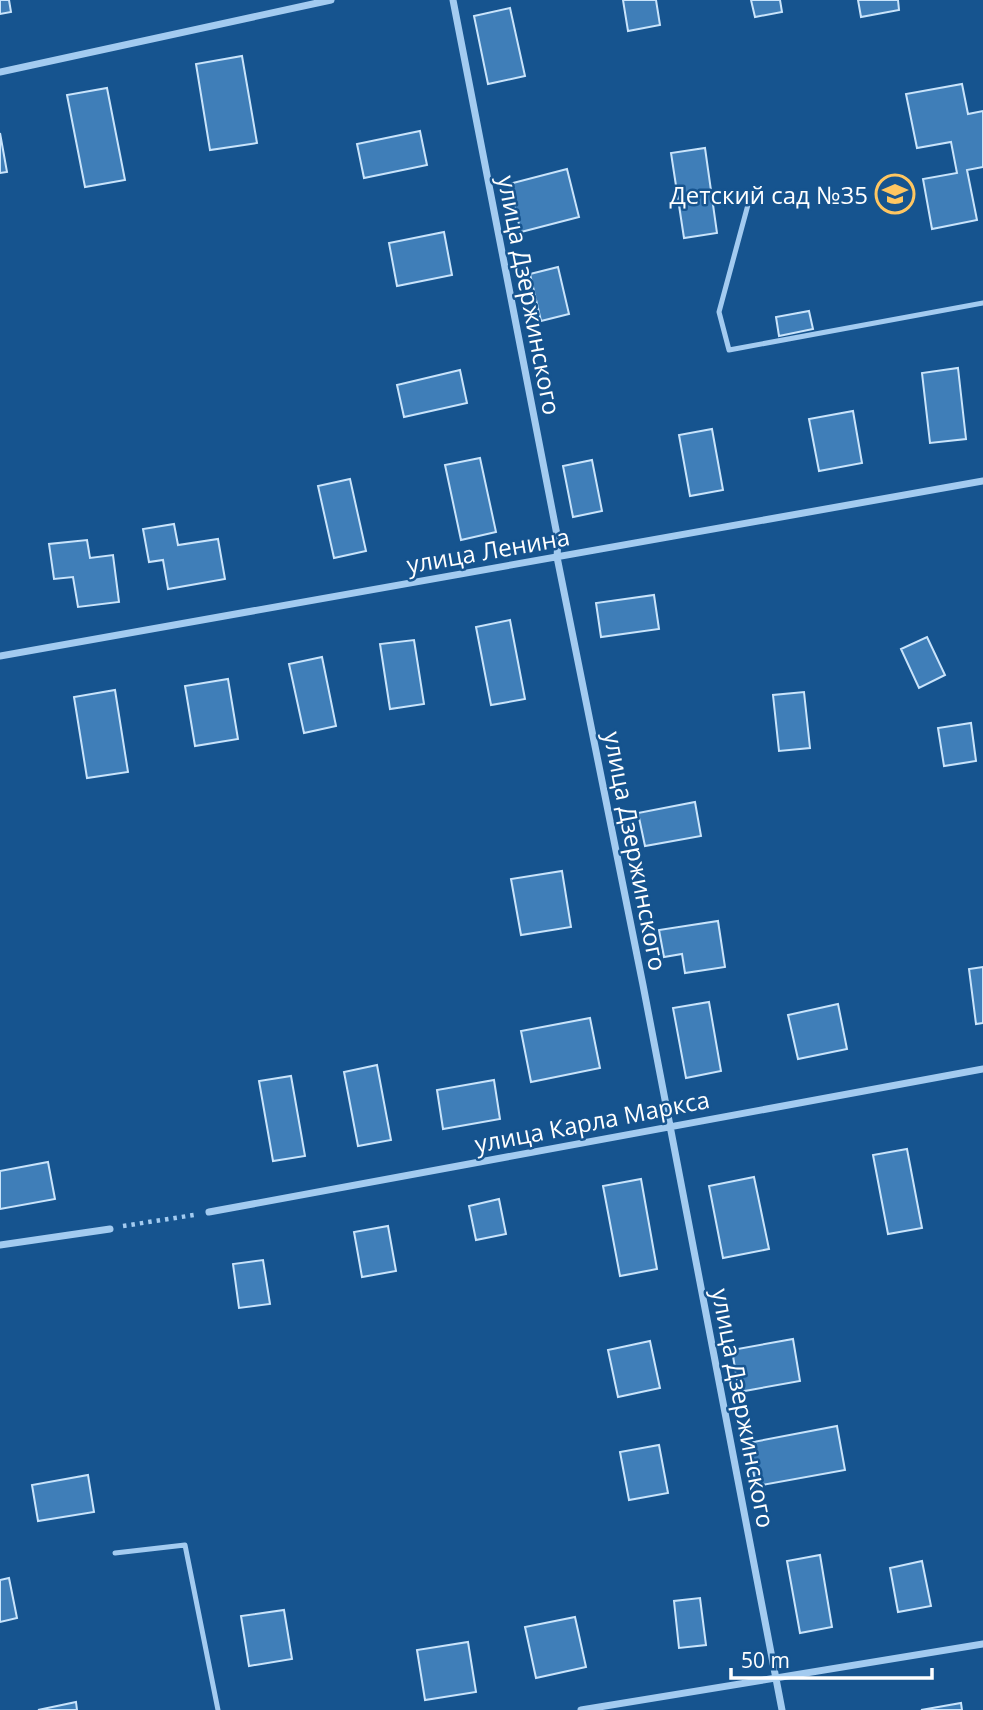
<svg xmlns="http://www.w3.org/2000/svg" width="983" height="1710" viewBox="0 0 983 1710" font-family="'Open Sans',sans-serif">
<rect width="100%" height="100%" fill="#16548f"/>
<path fill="#3f7eb8" stroke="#c9e4fb" stroke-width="2" d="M0 0H9L11 12 0 14Z
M623 0H656L660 25 628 31Z
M751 0H780L782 12 755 17Z
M858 0H898L899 10 861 17Z
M510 8 525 76 488 84 474 16Z
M242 56 257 143 210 150 196 64Z
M962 84 968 114 983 111V167L967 170 977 220 932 229 923 179 957 173 951 142 917 148 906 94Z
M107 88 125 180 85 187 67 95Z
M420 131 427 165 364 178 357 144Z
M0 133 7 172 0 173Z
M705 148 717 233 684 238 671 153Z
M567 169 579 217 521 232 509 184Z
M444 232 452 275 397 286 389 243Z
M558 267 569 314 541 321 530 274Z
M809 311 813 329 779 336 776 317Z
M958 368 966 439 930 443 922 373Z
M460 370 467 403 404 417 397 385Z
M853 411 862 463 819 471 809 419Z
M712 429 723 490 690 496 679 435Z
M480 458 496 532 461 540 445 465Z
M592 460 602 511 573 517 563 466Z
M350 479 366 551 334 558 318 486Z
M174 524 178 545 218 539 225 579 168 589 163 560 149 562 143 529Z
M87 540 90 558 113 555 119 602 78 607 73 577 54 579 49 544Z
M654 595 659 629 601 637 596 603Z
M510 620 525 699 491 705 476 627Z
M927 637 945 675 919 688 901 649Z
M414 640 424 704 390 709 380 644Z
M322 657 336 726 304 733 289 664Z
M228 679 238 739 195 746 185 686Z
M115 690 128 772 87 778 74 697Z
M804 692 810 748 779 751 773 695Z
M971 723 976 761 944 766 938 728Z
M695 802 701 836 645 846 638 813Z
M562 871 571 927 521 935 511 879Z
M718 921 725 967 685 973 682 954 664 957 659 930Z
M983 967V1023L976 1024 969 969Z
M709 1002 721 1071 686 1078 673 1008Z
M838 1004 847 1049 798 1059 788 1015Z
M590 1018 600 1068 531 1082 521 1031Z
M377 1065 391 1140 358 1146 344 1072Z
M291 1076 305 1156 273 1161 259 1081Z
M494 1080 500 1119 443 1129 437 1090Z
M907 1149 922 1228 888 1234 873 1155Z
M48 1162 55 1199 0 1209V1171Z
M754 1177 769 1249 723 1258 709 1186Z
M641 1179 657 1269 620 1276 603 1186Z
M499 1199 506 1234 476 1240 469 1206Z
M388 1226 396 1271 362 1277 354 1232Z
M263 1260 270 1304 239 1308 233 1264Z
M793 1339 800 1381 739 1392 732 1350Z
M650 1341 660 1388 618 1397 608 1350Z
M837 1426 845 1470 756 1486 748 1443Z
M659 1445 668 1493 629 1500 620 1452Z
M88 1475 94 1512 38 1521 32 1485Z
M820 1555 832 1627 800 1633 787 1561Z
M922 1561 931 1606 898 1612 890 1568Z
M9 1578 17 1618 0 1622V1580Z
M700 1598 706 1645 679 1648 674 1601Z
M284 1610 292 1659 249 1666 241 1616Z
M575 1617 586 1667 536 1678 525 1627Z
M468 1642 476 1692 425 1700 417 1650Z
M76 1702 77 1710H38Z
M961 1703 962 1710H921Z"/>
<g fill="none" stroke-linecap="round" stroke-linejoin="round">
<path stroke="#a3cbf0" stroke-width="4.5" stroke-dasharray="3.5 5" stroke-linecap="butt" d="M123 1226 194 1215"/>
<path stroke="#a3cbf0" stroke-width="5" d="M749 201 719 312 729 350 983 303
M115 1553 185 1545 218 1710"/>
<path stroke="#a3cbf0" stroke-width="7" d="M453 0 558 540 557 557 643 985 782 1710
M0 72 331 0
M0 656 983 481
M209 1212 983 1069
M0 1245 110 1229
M581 1710 983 1644"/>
</g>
<defs>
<symbol id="school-ring" viewBox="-11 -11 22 22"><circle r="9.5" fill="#16548f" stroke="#ffc661" stroke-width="1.5"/><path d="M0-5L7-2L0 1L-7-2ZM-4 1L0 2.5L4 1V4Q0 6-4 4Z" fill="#ffc661"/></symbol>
</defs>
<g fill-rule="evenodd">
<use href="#school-ring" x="873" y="172" width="44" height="44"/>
</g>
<g text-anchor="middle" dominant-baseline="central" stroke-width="5" stroke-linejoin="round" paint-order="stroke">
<g font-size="24" fill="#fff" stroke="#16548f" text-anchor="end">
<text x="868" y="194">Детский сад №35</text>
</g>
<g font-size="24" fill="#fff" stroke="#16548f">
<text transform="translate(530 295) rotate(79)">улица Дзержинского</text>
<text transform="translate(488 550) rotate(-10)">улица Ленина</text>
<text transform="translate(636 851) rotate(79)">улица Дзержинского</text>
<text transform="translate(592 1121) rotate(-11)">улица Карла Маркса</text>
<text transform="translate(744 1408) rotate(79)">улица Дзержинского</text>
</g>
</g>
<path d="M731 1668v10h201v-10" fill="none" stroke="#ffffff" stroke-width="3.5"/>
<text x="741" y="1668" font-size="21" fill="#ffffff" stroke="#16548f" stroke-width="5" paint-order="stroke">50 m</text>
</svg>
